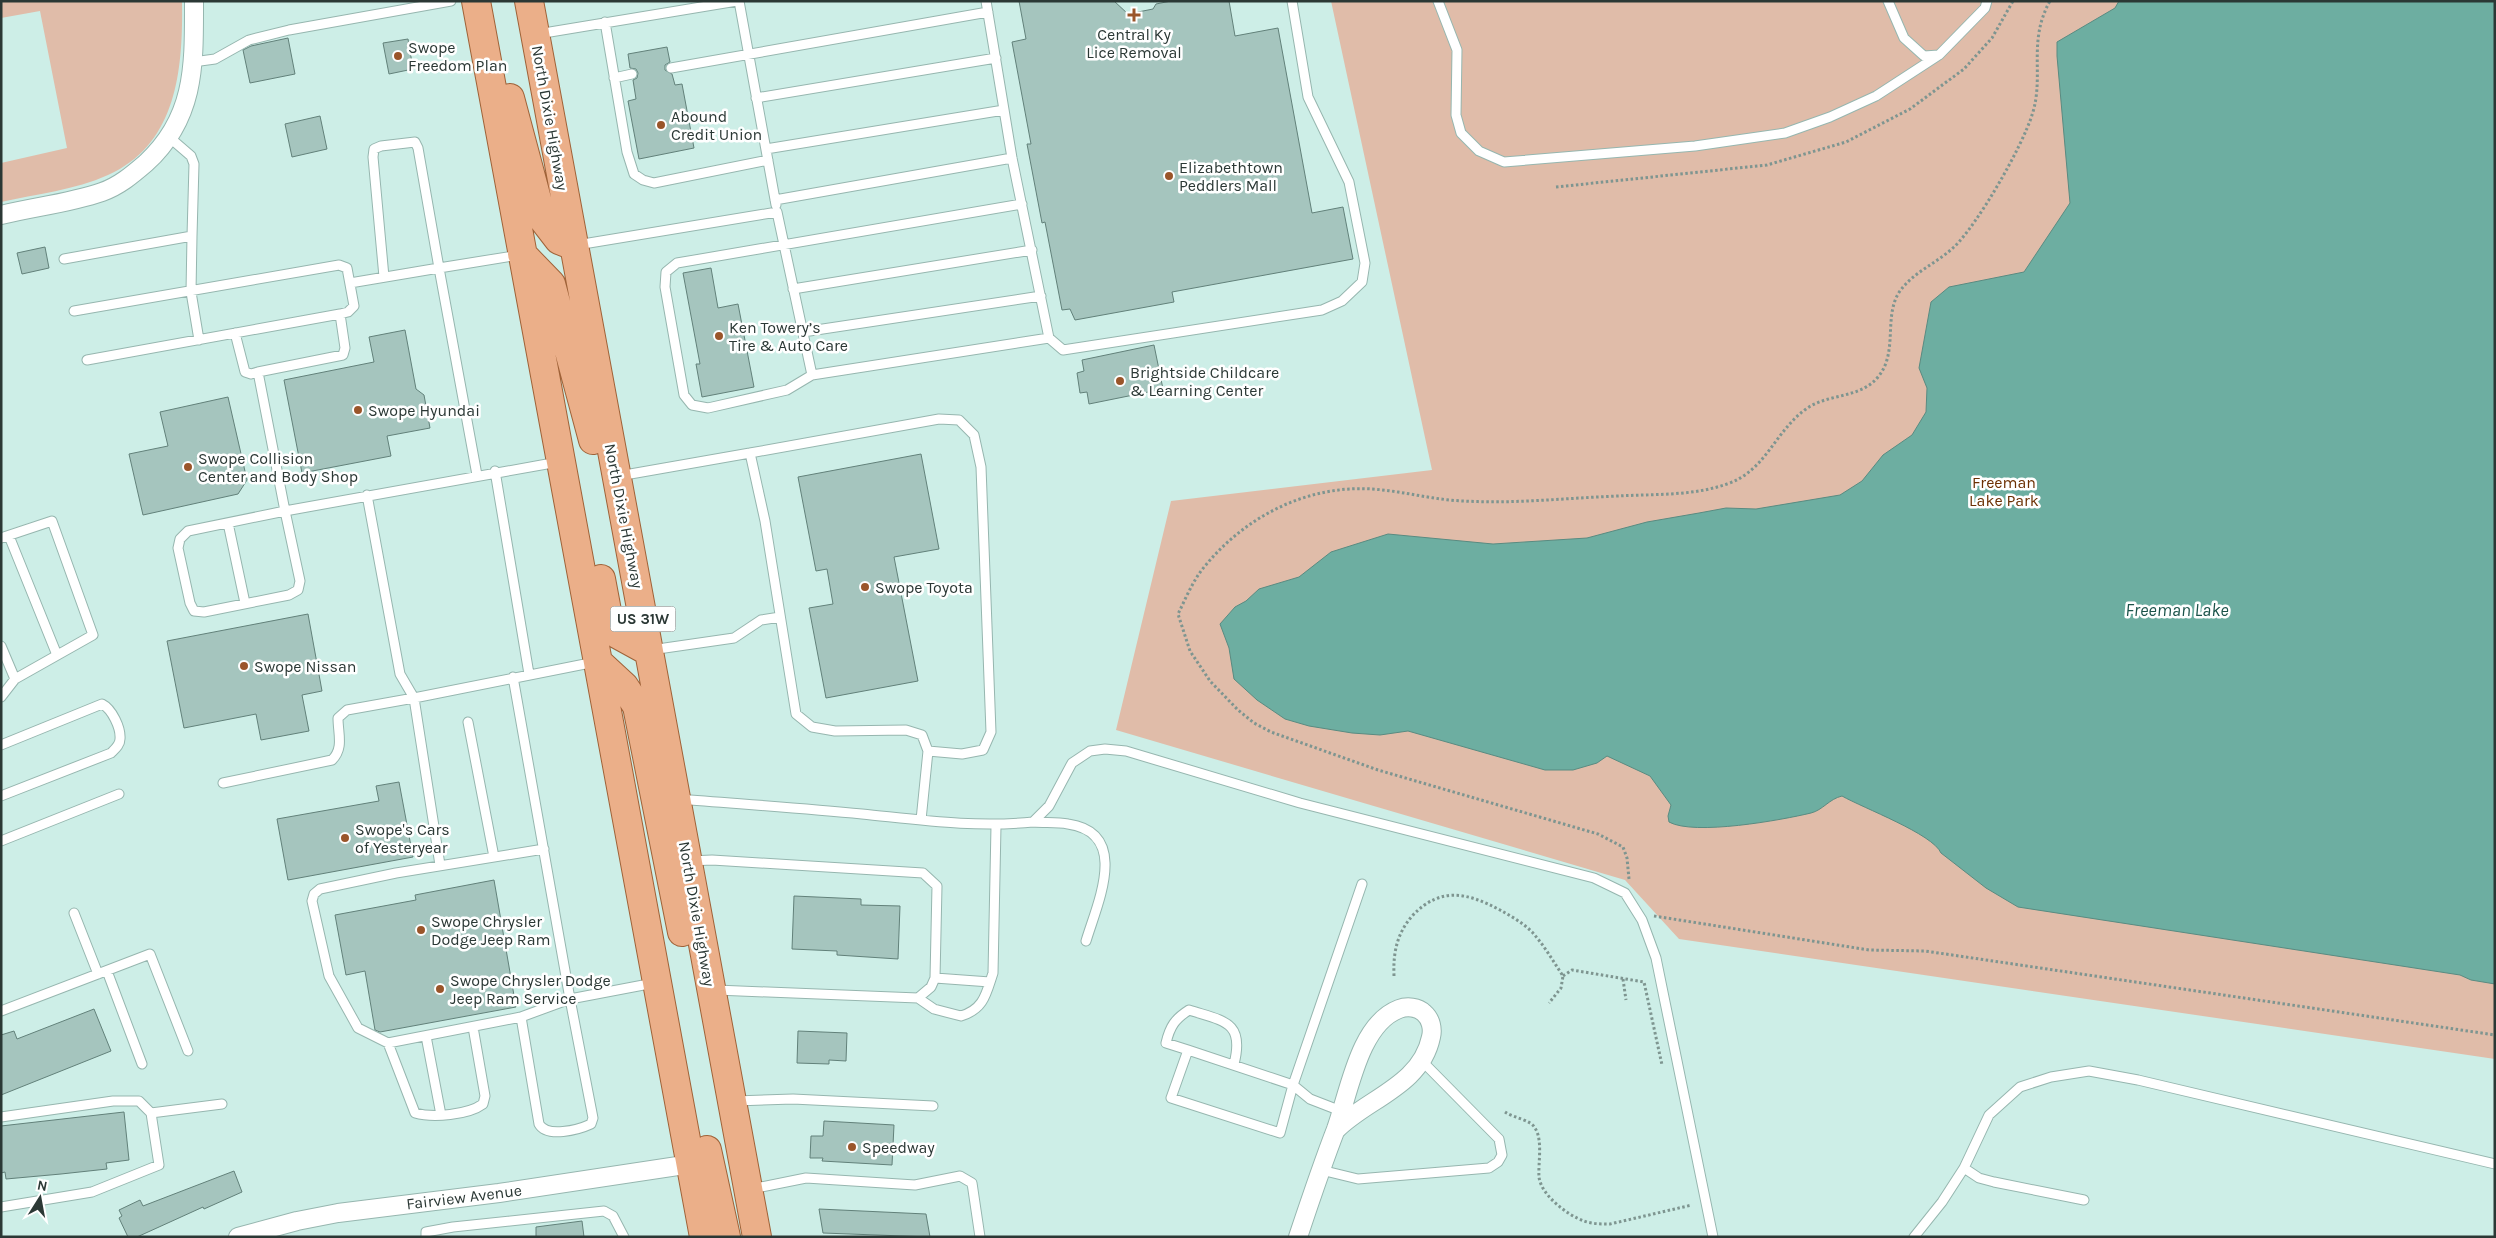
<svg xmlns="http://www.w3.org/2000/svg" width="2496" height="1238" viewBox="0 0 2496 1238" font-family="Karla,sans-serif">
<rect width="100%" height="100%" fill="#cdeee7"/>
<path fill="#e0bca9" d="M1 1H182C183 67 178 144 108 175 75 190 36 194 1 202V163L67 148 40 11 1 18Z
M1331 1H2495V1059L1679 939 1625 880 1116 730 1171 501 1432 470Z"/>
<path fill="#6daea1" stroke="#598b81" d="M2119 1H2495V984L2471 980 2460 975 2018 907 1986 888 1941 853C1933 834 1863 808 1842 796 1829 799 1823 810 1811 813 1782 820 1694 836 1669 822L1668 816 1671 805 1650 776 1607 756 1597 763 1573 770H1545L1408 731 1380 735 1352 733 1309 726 1285 719 1257 700 1234 679 1229 648 1220 624 1235 607 1246 601 1259 589 1299 577 1331 552 1388 534 1493 544 1587 538 1647 522 1699 513 1726 508 1756 509 1840 495 1862 481 1883 455 1912 435 1926 412 1927 388 1919 368 1931 302 1949 287 2024 272 2070 203 2057 56V42L2115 8Z"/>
<path fill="#a5c5be" stroke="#62817a" d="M1019 1H1114L1128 14 1153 9 1156 4 1171 1H1229L1235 36 1278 28 1312 213 1343 207 1353 259 1172 292 1174 302 1075 320 1070 309 1062 310 1045 222 1042 223 1027 144H1031L1012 42 1026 39Z
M288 38 295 74 250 83 243 50 251 46Z
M408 39 413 69 389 74 383 43Z
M667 47 670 62 665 65V70L672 74 675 85 682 84 694 148 639 159 628 101 636 99 633 80 637 78 638 73 636 69 630 68 628 54Z
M320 116 327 149 292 157 285 124Z
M45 247 49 268 22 274 17 253Z
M711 268 718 308 738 304 754 387 702 397 696 364H700L683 273Z
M405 330 416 389 424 395 430 428 387 436 391 456 302 473 284 380 374 362 369 337Z
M1154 345 1163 389 1089 404 1087 392 1080 393 1077 373 1084 371 1082 360Z
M228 397 247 480 238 494 143 515 129 454 168 446 160 412Z
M921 454 939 549 894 557 918 681 826 698 809 608 833 604 827 569 816 571 798 477Z
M308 614 322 691 302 695 309 731 261 740 256 714 184 728 167 641Z
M399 782 413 857 288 880 277 819 379 801 376 786Z
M494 880 516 1007 380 1032 375 1030 365 971 346 975 335 915 416 900 415 895Z
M794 896 861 899V905L900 906 898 959 837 955V951L792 949Z
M94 1009 111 1051 1 1095V1035L14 1031 17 1039Z
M798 1031 847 1033 846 1061 829 1060V1064L797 1063Z
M124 1112 129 1160 106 1163 107 1169 61 1174 6 1179 5 1172 1 1173V1126Z
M824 1121 894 1125 892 1165 822 1161 823 1158H810L811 1136H823Z
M234 1171 242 1192 204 1209 203 1207 137 1237H128L119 1218 122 1216 119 1210 140 1200 143 1206Z
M819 1209 926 1214 930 1237 823 1233Z
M582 1221 584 1237H536V1227Z"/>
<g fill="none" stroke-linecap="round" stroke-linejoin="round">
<defs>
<path id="service" d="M739 1 776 205
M1438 1 1457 50 1456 115 1461 133 1479 151 1504 162 1695 146 1785 133 1830 117 1876 96 1939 55
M1888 1 1904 38 1924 56 1939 55 1985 8 1987 1
M605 22 627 152 634 174 643 180 654 183 768 160
M538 34 737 1
M193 62 215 59 249 40 289 30 451 1
M671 68 988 12
M614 78 632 74
M756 98 996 58
M169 137 191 156 194 164 192 236
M766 149 1004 110
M775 200 1012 158
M577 245 777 212 812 375 1049 338 1012 158 986 1
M64 259 192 236 191 292 199 340
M350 283 439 268 418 148 415 142 381 146 374 149 373 157 384 277
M793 289 1032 250
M74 311 339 265 347 268 354 306 348 312 340 314
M803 332 1041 296
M235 333 245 372 251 374 258 372
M1049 338 1063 350 1322 310 1342 301 1362 282 1365 263 1349 182 1308 97 1292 1
M87 360 340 314 345 348 343 355 258 372 285 511 188 531 180 539 178 548 190 603 194 611 204 612 289 595 298 590 300 581 285 511 558 462
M812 375 787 390 708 408 692 405 684 395 665 287 666 272 677 263 1022 204
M750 453 939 419 959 420 974 435 981 467 991 732 983 750 962 754 928 751
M495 471 529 674
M477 475 439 268 519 255
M619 476 750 453 765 521 796 714 812 727 835 731 906 730 922 735 928 751 921 820
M367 495 400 674 414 698 595 662
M228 523 245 603
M9 536 57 655
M1 538 52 521 93 635 15 679 1 697
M1 646 15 679
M651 650 734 638 761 620 780 617
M513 677 570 999 654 983
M468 722 494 857
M1 745 102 704C112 709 121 728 120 739 120 745 115 749 111 753L1 796
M223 783 332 760C344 748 338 734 338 718L347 710 414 698 440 865
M679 799C740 804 801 808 862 814 921 820 974 828 1033 822L1049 806 1072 763 1090 751 1105 749 1126 751 1300 803 1594 878 1625 893 1642 920 1656 958 1713 1237
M1033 822C1045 823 1057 822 1068 824 1131 833 1097 904 1086 941
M1 841 119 794
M690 861 712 860 923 873 937 886 935 978 931 987 918 998 716 990
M74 913 98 974
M107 971 142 1064
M935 978 990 982
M918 998 934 1009 961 1016C984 1009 986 994 993 973L996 826
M1 1011 150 954 188 1051
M521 1017 539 1124C547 1138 578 1130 591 1124L593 1118 570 999 521 1017 388 1043 358 1028 329 976 312 901 314 894 320 889 396 873 544 849
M426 1036 441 1115
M388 1043 415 1113C433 1118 468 1115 483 1104L485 1096 473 1027
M1188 1050 1293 1085 1280 1133 1171 1098Z
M1188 1050 1166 1043C1170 1026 1175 1019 1189 1010 1223 1021 1245 1021 1234 1064
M735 1101 793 1099 933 1106
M1341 1111 1310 1099 1293 1085 1362 884
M151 1113 222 1104
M1 1117 113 1101H139L151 1113 159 1165 92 1192 1 1207
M1964 1168 1979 1178 1994 1182 2084 1200
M1321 1170 1358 1179 1489 1168 1498 1162 1502 1155 1499 1139 1421 1060
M751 1189 806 1178 915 1185 960 1176 972 1183 980 1237
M426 1237V1232L453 1227 604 1211 613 1216 624 1237
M1914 1237 1942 1202 1964 1168 1989 1115 2020 1087 2051 1077 2089 1071 2138 1080 2495 1164"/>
<path id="minor" d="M1 215C34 207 70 203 102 192 119 186 132 175 146 163 196 117 194 64 194 1
M238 1237 297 1221 338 1213 499 1193 691 1164
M1298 1237C1310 1201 1322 1165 1336 1129 1349 1093 1359 1024 1399 1009 1407 1006 1418 1007 1424 1013 1431 1019 1433 1029 1431 1037 1421 1086 1366 1099 1336 1130"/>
<path id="primary" d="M476 1 704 1237
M529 1 757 1237
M510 98 542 218 559 240 574 246
M522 254 551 284 593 440
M601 579 607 611 617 634 648 651
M598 662 624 686 637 706 682 932
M707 1150 726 1237"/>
</defs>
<use href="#service" stroke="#96b6af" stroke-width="11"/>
<use href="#minor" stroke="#96b6af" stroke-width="20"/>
<use href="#primary" stroke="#9f6238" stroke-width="30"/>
<path stroke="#7e9590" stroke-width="3" stroke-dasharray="2.5 2.5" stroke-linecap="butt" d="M1556 187 1767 165 1846 142 1910 109 1964 69 1992 38 2013 1
M1629 879 1627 858 1623 847 1598 834 1378 770 1271 732 1254 723 1238 710 1210 681 1190 651 1178 614C1186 598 1193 580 1205 566 1246 516 1307 485 1372 489 1403 491 1433 500 1464 501 1515 504 1566 498 1618 496 1654 494 1693 496 1727 484 1766 471 1775 431 1806 409 1828 393 1860 399 1878 377 1898 353 1884 319 1898 294 1911 273 1936 264 1954 247 1978 224 2022 147 2032 115 2045 76 2027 42 2050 1
M1654 916 1869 950 1925 951 2495 1035
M1394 976C1393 952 1397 933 1413 915 1441 886 1468 893 1500 910 1511 916 1523 923 1532 932 1544 945 1553 961 1563 976L1561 988 1549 1003
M1563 976 1572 970 1644 982 1662 1065
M1623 979 1626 1000
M1505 1112C1514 1118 1531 1120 1535 1128 1543 1140 1538 1163 1539 1177 1541 1195 1567 1215 1584 1221 1592 1224 1601 1224 1610 1224L1692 1205"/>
<use href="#service" stroke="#fff" stroke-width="9"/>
<use href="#minor" stroke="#fff" stroke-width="18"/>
<use href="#primary" stroke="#ebaf89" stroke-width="28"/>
</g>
<g fill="#9a552a" stroke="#fff" stroke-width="2">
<path d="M1131.5 7.5h5v5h5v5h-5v5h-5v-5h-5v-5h5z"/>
<circle cx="398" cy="56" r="5"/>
<circle cx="661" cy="125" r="5"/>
<circle cx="1169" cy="176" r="5"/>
<circle cx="719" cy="336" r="5"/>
<circle cx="1120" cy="381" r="5"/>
<circle cx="358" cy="410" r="5"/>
<circle cx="188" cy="467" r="5"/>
<circle cx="865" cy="587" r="5"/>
<circle cx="244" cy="666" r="5"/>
<circle cx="345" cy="838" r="5"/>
<circle cx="421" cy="930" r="5"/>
<circle cx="440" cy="989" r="5"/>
<circle cx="852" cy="1147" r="5"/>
</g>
<g text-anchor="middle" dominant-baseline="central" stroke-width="5" stroke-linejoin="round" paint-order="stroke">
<rect fill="#fff" stroke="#6b7472" stroke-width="1" x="610.5" y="606.5" width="65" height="25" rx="4"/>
<g font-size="15" font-weight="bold" fill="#2b3835">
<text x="643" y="619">US 31W</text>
</g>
<g font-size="16" fill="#2b3835" stroke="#fff" text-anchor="start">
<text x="1134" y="34" text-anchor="middle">Central Ky<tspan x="1134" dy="18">Lice Removal</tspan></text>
<text x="408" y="47">Swope<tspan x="408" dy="18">Freedom Plan</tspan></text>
<text x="671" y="116">Abound<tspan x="671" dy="18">Credit Union</tspan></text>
<text x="1179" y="167">Elizabethtown<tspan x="1179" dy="18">Peddlers Mall</tspan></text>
<text x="729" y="327">Ken Towery’s<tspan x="729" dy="18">Tire &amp; Auto Care</tspan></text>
<text x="1130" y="372">Brightside Childcare<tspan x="1130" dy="18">&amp; Learning Center</tspan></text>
<text x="368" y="410">Swope Hyundai</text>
<text x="198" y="458">Swope Collision<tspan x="198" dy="18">Center and Body Shop</tspan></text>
<text x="875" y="587">Swope Toyota</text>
<text x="254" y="666">Swope Nissan</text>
<text x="355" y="829">Swope's Cars<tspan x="355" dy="18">of Yesteryear</tspan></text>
<text x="431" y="921">Swope Chrysler<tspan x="431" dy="18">Dodge Jeep Ram</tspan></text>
<text x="450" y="980">Swope Chrysler Dodge<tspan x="450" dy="18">Jeep Ram Service</tspan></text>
<text x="862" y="1147">Speedway</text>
</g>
<g font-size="16" fill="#2b3835" stroke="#fff">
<text transform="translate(550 118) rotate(80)">North Dixie Highway</text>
<text transform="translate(624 516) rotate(79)">North Dixie Highway</text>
<text transform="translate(697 914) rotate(80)">North Dixie Highway</text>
<text transform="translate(464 1197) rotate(-7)">Fairview Avenue</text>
</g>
<g font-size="16" fill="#6c3003" stroke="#fff">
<text x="2004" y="482">Freeman<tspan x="2004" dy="18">Lake Park</tspan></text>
</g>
<g font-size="18" font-style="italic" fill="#1b534a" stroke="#fff">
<text x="2177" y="610">Freeman Lake</text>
</g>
</g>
<rect width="2496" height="1238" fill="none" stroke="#2b3835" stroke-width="5"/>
<g transform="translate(40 1198) rotate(11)" stroke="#ffffff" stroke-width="4" paint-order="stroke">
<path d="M0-4L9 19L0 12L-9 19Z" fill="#2b3835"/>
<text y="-8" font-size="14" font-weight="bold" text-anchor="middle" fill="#2b3835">N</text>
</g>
</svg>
